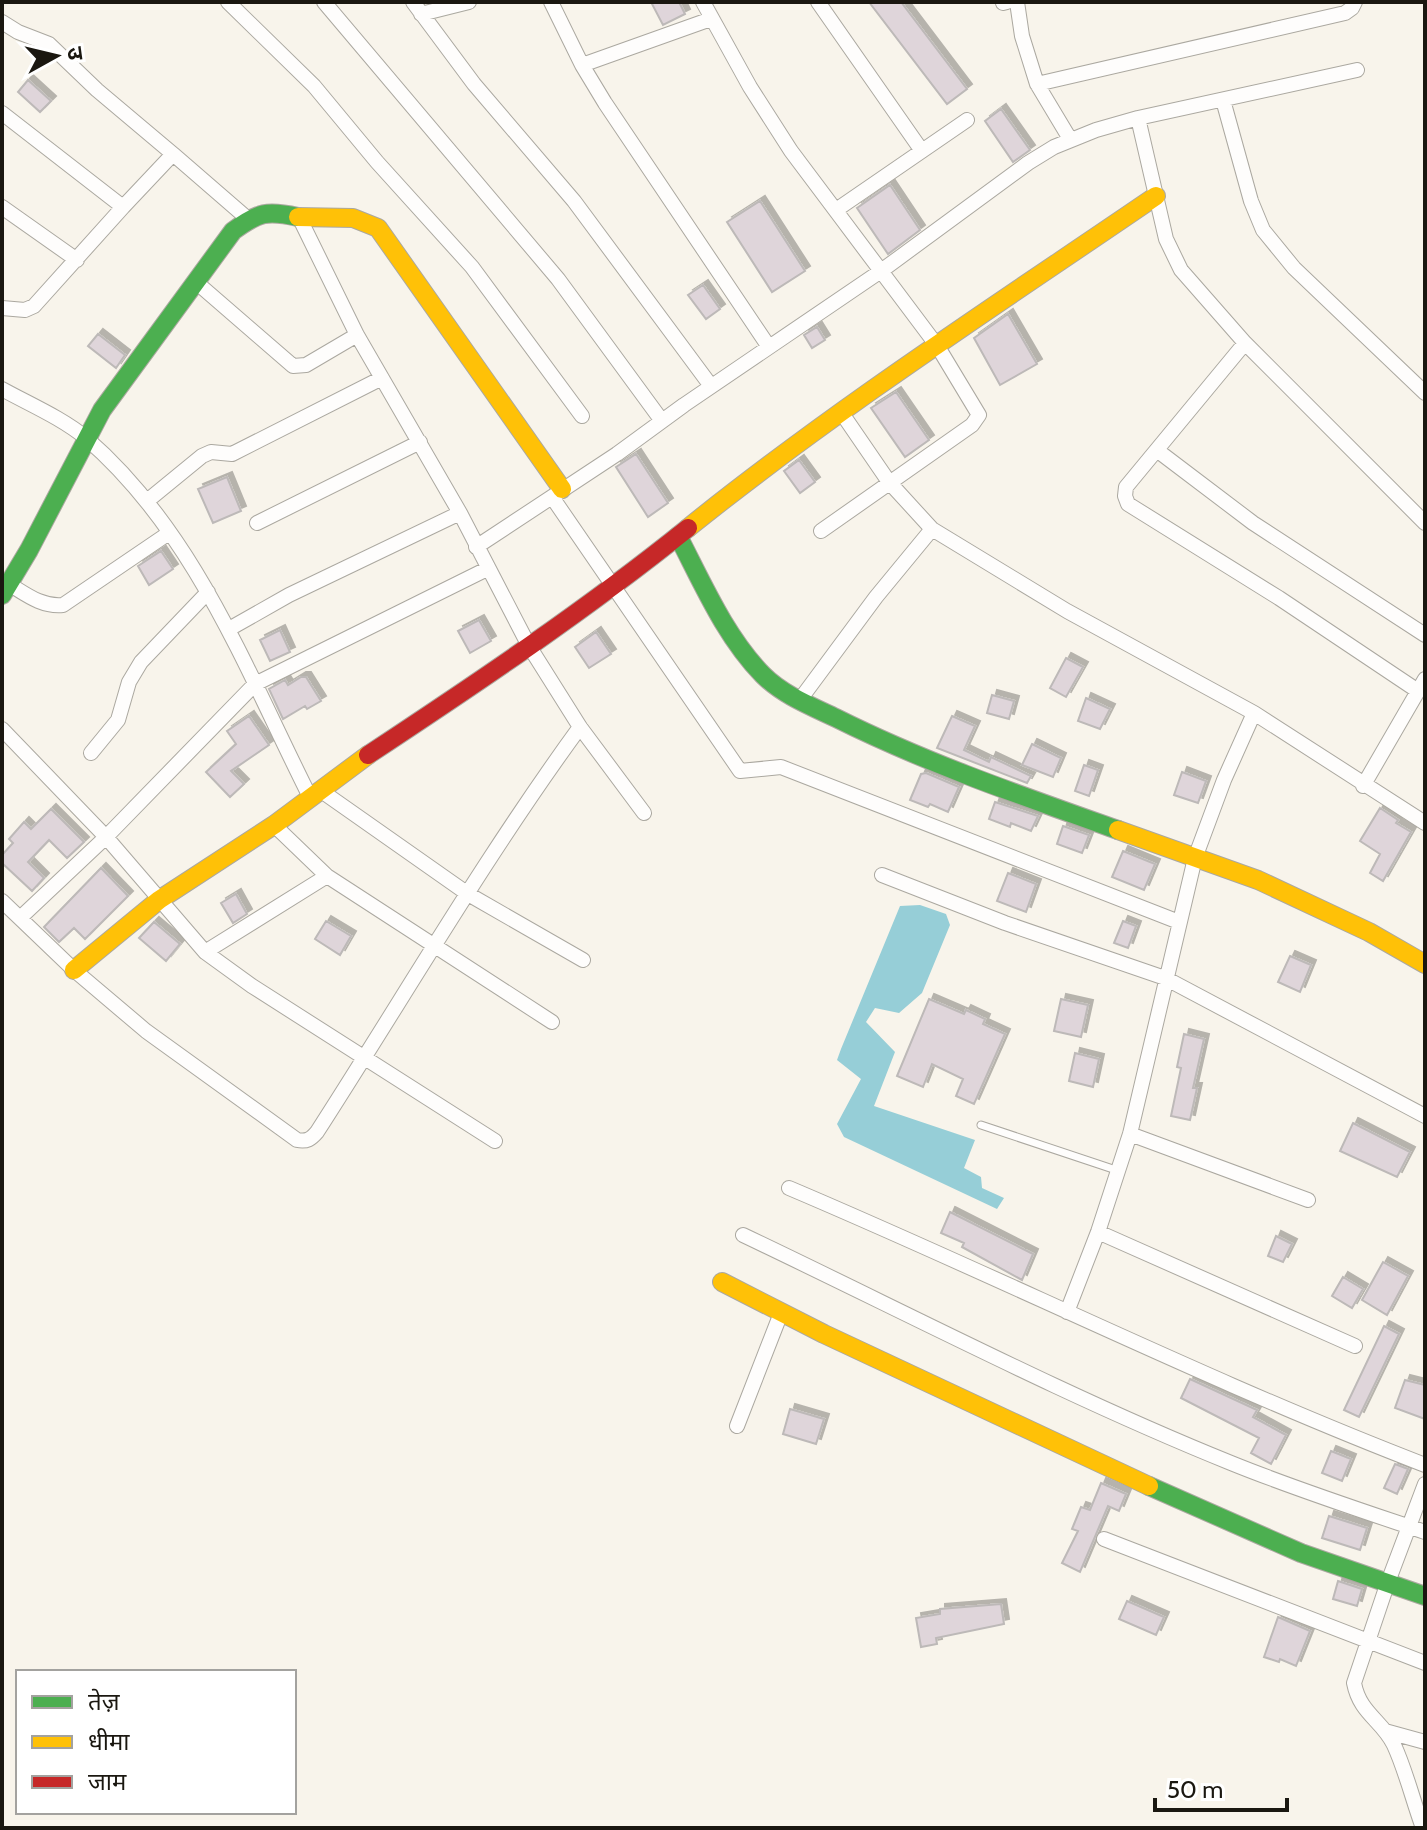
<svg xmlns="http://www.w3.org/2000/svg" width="1427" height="1830" viewBox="0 0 1427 1830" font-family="Cabin,'Noto Sans Devanagari',sans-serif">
<defs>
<filter id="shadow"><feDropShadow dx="5" dy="-5" stdDeviation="0" flood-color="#0004"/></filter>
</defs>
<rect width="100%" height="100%" fill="#f8f4eb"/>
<path fill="#96ced7" d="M920 905 946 914 950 925 922 993 899 1013 875 1008 866 1022 895 1052 874 1106 975 1140 964 1168 981 1177 982 1188 1004 1198 997 1209 844 1137 837 1124 861 1079 837 1060 841 1049 900 906Z"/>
<path fill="#dfd5da" stroke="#bdb9b8" stroke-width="2" filter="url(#shadow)" d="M651 2H679L685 14 663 25Z
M869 2H901L967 89 947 104Z
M28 80 51 101 40 112 18 92Z
M1001 109 1030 150 1013 162 985 121Z
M890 185 920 230 888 254 857 208Z
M760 201 805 271 772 292 727 222Z
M703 285 720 309 706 319 688 295Z
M1008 314 1037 364 1000 385 974 338Z
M817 327 825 340 812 348 804 335Z
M98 334 125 355 116 368 88 346Z
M896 392 929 440 905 457 871 408Z
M636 454 668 503 648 517 616 467Z
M799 460 815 482 800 493 784 471Z
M227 477 241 511 213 523 198 489Z
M161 551 173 569 149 585 138 566Z
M479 620 491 641 470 653 458 631Z
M280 630 290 652 270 661 260 640Z
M596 632 611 654 589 668 575 647Z
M1066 658 1083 667 1066 697 1050 688Z
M301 677H306L321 701 307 709 305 706 283 719 269 689 285 680 288 685Z
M992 695 1014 701 1009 719 987 713Z
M1086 698 1110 709 1100 729 1078 721Z
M249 716 269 745 231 771 244 784 230 797 206 772 236 744 227 731Z
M952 716 975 726 964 750 989 762 991 757 1031 776 1027 783 937 748Z
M1032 744 1061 758 1053 777 1022 765Z
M1084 765 1098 770 1089 796 1075 791Z
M1182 772 1206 781 1198 803 1174 795Z
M926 773 959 787 948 812 930 804 928 807 910 800 921 774Z
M995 802 1038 816 1031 831 1011 823 1010 827 989 819Z
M1380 808 1398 820 1396 823 1411 832 1383 881 1370 873 1380 854 1360 841Z
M51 809 84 842 67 858 49 840 28 862 44 878 32 891 2 863V855L13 843 9 839 24 822 31 829Z
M1063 826 1089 835 1082 853 1057 844Z
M1123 851 1155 864 1144 890 1112 877Z
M101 868 128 896 85 939 74 928 59 942 44 927Z
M1008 873 1036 884 1026 912 997 901Z
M236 894 247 914 233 923 221 903Z
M326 921 351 936 340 955 315 939Z
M1123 921 1136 926 1128 948 1114 943Z
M154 922 180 944 166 961 139 938Z
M1290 956 1311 965 1300 992 1278 982Z
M929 999 964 1014 966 1010 985 1019 983 1024 1005 1034 974 1104 956 1096 963 1079 932 1064 923 1087 897 1076Z
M1061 999 1088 1005 1081 1037 1054 1031Z
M1184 1034 1204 1039 1193 1088H1197L1190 1120 1171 1116 1181 1068 1177 1067Z
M1075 1053 1099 1059 1093 1087 1069 1081Z
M1353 1123 1410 1152 1397 1177 1340 1151Z
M950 1212 1033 1254 1022 1280 962 1247 964 1243 941 1233Z
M1276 1236 1292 1244 1283 1262 1268 1256Z
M1383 1262 1408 1276 1387 1315 1362 1300Z
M1343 1277 1363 1289 1352 1308 1332 1296Z
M1384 1326 1399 1334 1359 1417 1344 1410Z
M1190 1379 1257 1410 1253 1417 1286 1435 1271 1464 1251 1453 1259 1438 1181 1398Z
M1405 1380 1425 1385V1419L1395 1408Z
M790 1409 824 1419 816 1444 783 1434Z
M1331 1451 1351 1459 1342 1481 1322 1473Z
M1395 1464 1408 1469 1397 1494 1384 1488Z
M1101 1483 1126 1494 1119 1511 1108 1506 1080 1572 1062 1563 1078 1531 1072 1529 1081 1507 1090 1510Z
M1329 1516 1367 1528 1360 1550 1322 1538Z
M1338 1581 1362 1589 1357 1606 1333 1599Z
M1127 1601 1164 1617 1156 1635 1119 1619Z
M1001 1604 1004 1624 936 1638 937 1644 921 1647 916 1618 940 1614V1609Z
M1278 1617 1310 1631 1296 1666 1280 1659 1279 1662 1264 1657Z"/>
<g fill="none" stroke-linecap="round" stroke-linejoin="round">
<defs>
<path id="lane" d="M981 1125 1119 1171"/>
<path id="street" d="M228 2 314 86 377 162 472 267 582 416
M324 2 558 279 662 421
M413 2 474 84 574 201 711 386
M551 2 582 65 605 103 769 347
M703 2 750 87 791 151 938 347 979 415 972 425 821 531
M818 2 922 151
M1017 2 1022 36 1037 84 1070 139
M1003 3 1007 2
M421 14 469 2
M2 22 18 32 49 44 97 90 173 154 123 207 2 113
M582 65 711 19
M1037 84 1345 13 1352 8 1355 2
M1223 100 1251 201 1263 230 1294 268 1425 393
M1138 118 1166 239 1181 270 1245 343 1425 523
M173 154 248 219
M2 207 77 260
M836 210 967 120
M299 217 357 335 460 513 529 646 580 727 644 813
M196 282 293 366 306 365 357 335
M2 308 25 310 34 306 123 207
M1245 343 1126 487 1125 496 1128 504 1279 598 1418 691
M2 389C29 404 62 418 86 438 195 532 247 672 310 797
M841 412 889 482 932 529 1067 611 1254 713 1425 823
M1158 451 1253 523 1425 635
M552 497 740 771 781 767 1179 922
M147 501 202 456 211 452 232 454 382 378
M257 523 420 442
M476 547 617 454 684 405 881 271 1028 163 1054 147 1096 130 1138 118 1357 70
M9 584C27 595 42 607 63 605L169 533
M229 629 289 595 460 513
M799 701 876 597 932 529
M2 729 106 837 205 952 252 986 495 1141
M91 753 118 720 129 682 141 662 208 592
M1363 786 1425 679
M320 790 468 894 583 960
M274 825 327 876 552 1022
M882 875 1005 923 1165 978 1425 1116
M2 901 74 970 146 1031 297 1140C307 1142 311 1139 317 1132 404 997 485 857 580 727
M20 918 106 837 255 684 487 569
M205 952 327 876
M1130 1134 1308 1200
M789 1188C1002 1278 1209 1382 1425 1465
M1098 1232 1355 1346
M743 1235C905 1312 1065 1396 1231 1463 1295 1489 1360 1510 1425 1532
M1067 1312 1098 1232 1130 1134 1195 858 1224 780 1254 713
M737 1426 781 1313
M1104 1539 1425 1663
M1385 1731 1425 1742
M1423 1828C1413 1801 1406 1771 1394 1745 1382 1720 1360 1714 1354 1683L1388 1582 1425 1484"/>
<path id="fast" d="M678 536C703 584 725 636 763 675 783 695 811 706 836 718 926 763 1022 796 1118 830
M2 595 29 550 102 410 233 231C259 212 267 210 298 217
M1149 1486 1301 1553 1425 1596"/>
<path id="slow" d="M298 217 353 218 378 228 562 489
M688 528C837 408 998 304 1156 196
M1118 830 1258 880 1369 932 1425 964
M74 970 159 900 274 825 368 755
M722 1282 824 1334 1149 1486"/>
<path id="jam" d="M368 755C477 683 586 610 688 528"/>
</defs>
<use href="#lane" stroke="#aba8a0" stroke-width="9"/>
<use href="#street" stroke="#aba8a0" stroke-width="16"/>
<use href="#fast" stroke="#aba8a0" stroke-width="20"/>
<use href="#slow" stroke="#aba8a0" stroke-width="20"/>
<use href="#jam" stroke="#aba8a0" stroke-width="20"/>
<use href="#lane" stroke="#fefdfc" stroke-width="7"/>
<use href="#street" stroke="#fefdfc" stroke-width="14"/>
<use href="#fast" stroke="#4caf50" stroke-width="18"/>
<use href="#slow" stroke="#ffc107" stroke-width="18"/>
<use href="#jam" stroke="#c62828" stroke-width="18"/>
</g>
<rect width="1427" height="1830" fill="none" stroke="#1a1710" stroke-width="8"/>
<rect x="16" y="1670" width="280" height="144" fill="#ffffff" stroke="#a3a29f" stroke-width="2"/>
<rect x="32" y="1696" width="40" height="12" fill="#4caf50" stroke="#a3a29f" stroke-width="2"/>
<text x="88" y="1710" font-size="24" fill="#1a1710">तेज़</text>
<rect x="32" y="1736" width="40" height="12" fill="#ffc107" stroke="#a3a29f" stroke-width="2"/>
<text x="88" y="1750" font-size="24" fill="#1a1710">धीमा</text>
<rect x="32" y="1776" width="40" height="12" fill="#c62828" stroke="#a3a29f" stroke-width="2"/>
<text x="88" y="1790" font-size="24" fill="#1a1710">जाम</text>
<g transform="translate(56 56) rotate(82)" stroke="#ffffff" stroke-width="6" paint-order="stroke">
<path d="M0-6L14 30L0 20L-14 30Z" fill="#1a1710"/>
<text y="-12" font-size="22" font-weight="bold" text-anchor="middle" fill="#1a1710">उ</text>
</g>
<path d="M1155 1798v12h132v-12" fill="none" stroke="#1a1710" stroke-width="4"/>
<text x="1167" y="1798" font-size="24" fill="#1a1710" stroke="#ffffff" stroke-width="6" paint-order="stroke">50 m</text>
</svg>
